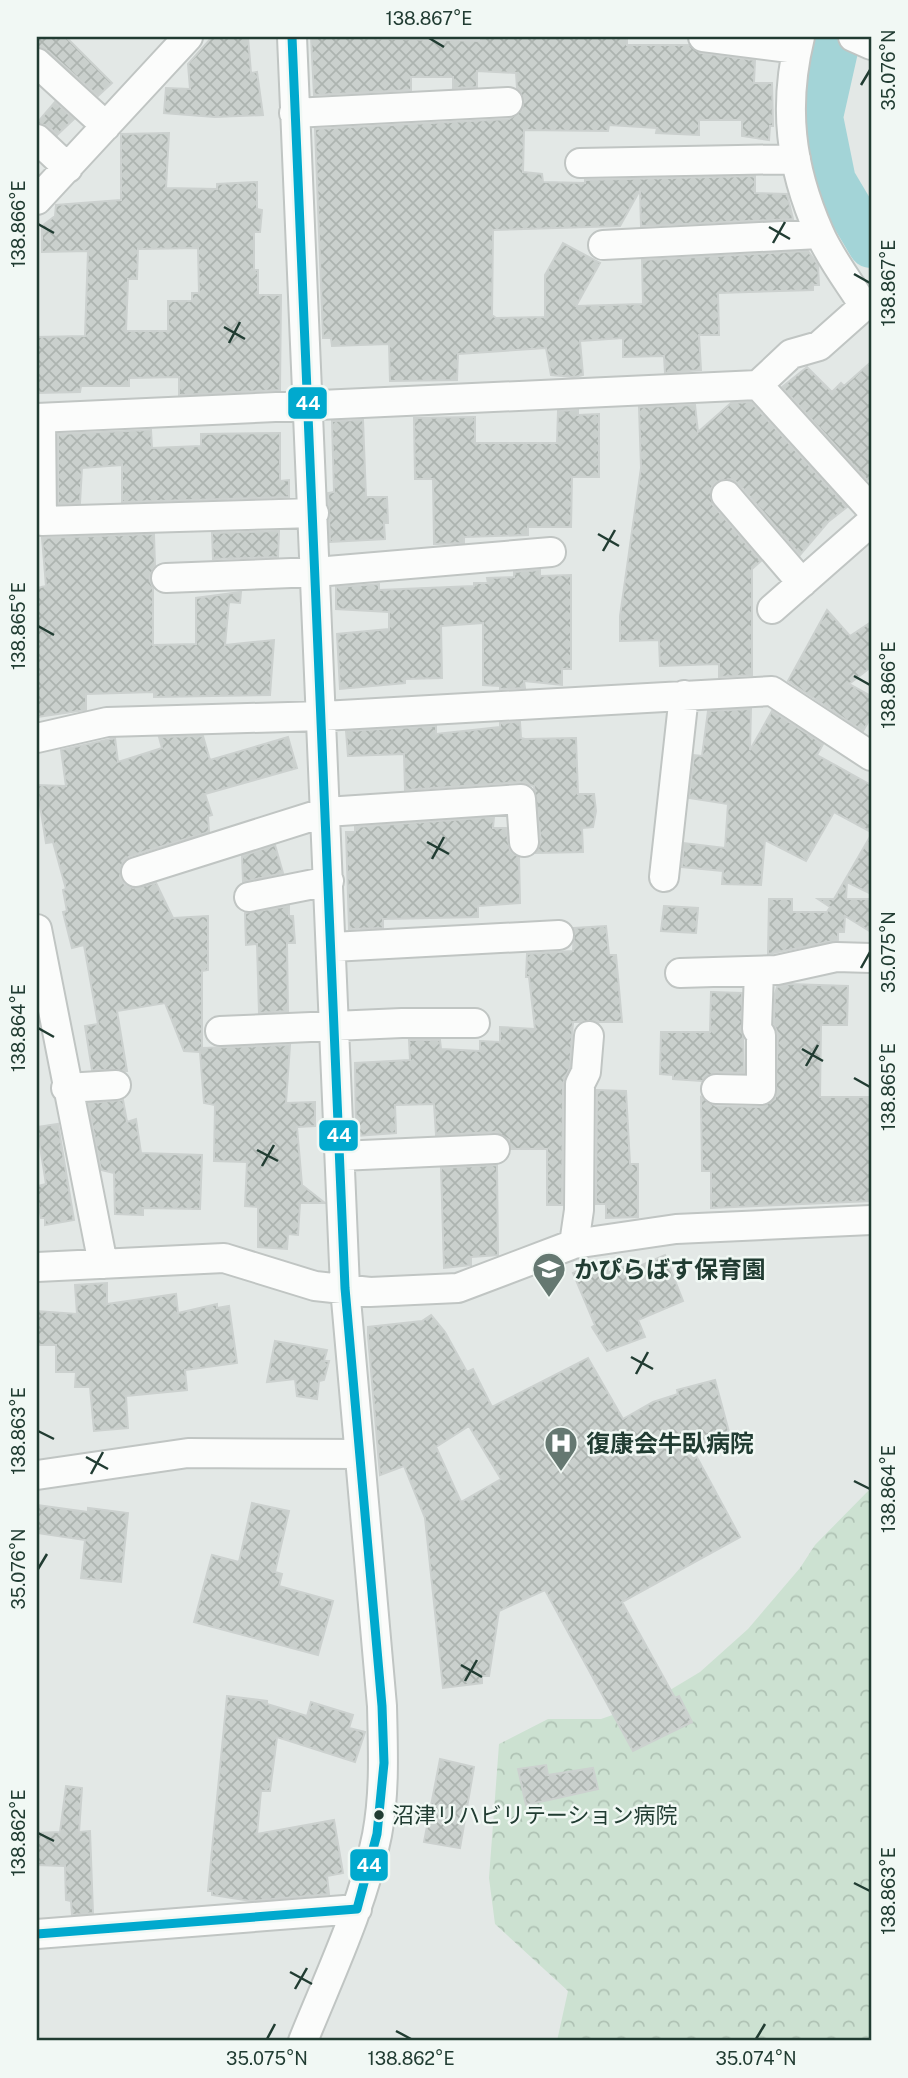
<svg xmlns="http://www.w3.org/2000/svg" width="908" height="2078" viewBox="0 0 908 2078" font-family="'Public Sans','Noto Sans JP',sans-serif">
<defs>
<pattern id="forest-crowns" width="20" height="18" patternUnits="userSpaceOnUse" patternTransform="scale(1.75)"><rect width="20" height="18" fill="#cce1d1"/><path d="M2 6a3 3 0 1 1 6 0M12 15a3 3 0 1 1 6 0" fill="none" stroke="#afc2b4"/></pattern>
<pattern id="building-cross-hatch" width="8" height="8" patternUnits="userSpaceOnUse" patternTransform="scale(1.75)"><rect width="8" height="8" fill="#cad0cd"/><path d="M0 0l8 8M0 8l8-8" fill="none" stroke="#adb4b0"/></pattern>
</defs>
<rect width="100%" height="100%" fill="#e3e8e6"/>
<path fill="url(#forest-crowns)" d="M871 1488V2041H557L568 1991 495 1924 489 1878 499 1744 548 1719H601L650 1702 700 1672 748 1629 800 1568 815 1545Z"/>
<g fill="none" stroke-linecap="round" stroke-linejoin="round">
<path stroke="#a3d4d7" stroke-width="46" d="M838 37 820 117 833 181 871 245"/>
</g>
<path fill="url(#building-cross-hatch)" stroke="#ccd1cf" stroke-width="2" fill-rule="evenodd" d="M37 37H66L112 83 98 96 48 51 37 46Z
M212 37H248L251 73 257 72 263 115 215 117 164 113 166 88 190 89 188 64Z
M311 37 481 41V37L627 38V45H689L701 53 755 60 754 83H772L773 126H770L769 140 742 136V120H699V135L656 133 657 128 609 125 608 131 524 130 523 172 542 174 543 182 585 183V180L755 176V193L787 194 793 219 641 226 640 190 620 226 493 230 492 315 496 318 545 317V275L563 243 600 263 576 306 643 304 642 260 808 251 818 265 819 285H813V290L718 293 719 335H699L701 370 665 373 664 356 623 357V338L580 341 583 375 574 377 551 375 546 348 458 354 457 380 390 381 389 344 332 346 331 338H323L315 129 509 119 522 110 524 100 517 88 516 73 477 71V87L453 88V77H411V90L314 95Z
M55 102 74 119 57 135 48 126 37 123Z
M169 133 166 188 217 189V184L257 182V209L262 210 260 232H254V270H258V295H281L280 390 179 395V377L129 378V386H81L80 392 37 393V337L85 336 88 251 42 252V226L55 216 56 205 121 200V134ZM198 248 199 293H192V301H168V331H126L128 279H137L138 249Z
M871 362V475L867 480 782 387 807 367 832 392 841 383 844 386Z
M751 402 847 507 828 522 800 555 739 484 731 479 716 482 710 490 713 505 761 561 752 569V675L719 677V664L660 666 659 640 620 641V616L641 468 639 407 695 405 698 432 731 403Z
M578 410V415L599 414V477H572L571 527H528V535L464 537V543L434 544 433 479H415L414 418 475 417V443H557L558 411Z
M363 420 366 497H387L388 523H384L385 539 330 542 328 493 334 492 332 421Z
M151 430 152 448 201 446V434L280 433V481L289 480V497L122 502V465L82 468 80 503 58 504V434Z
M279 531 278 557 213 559 212 533Z
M154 534 155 566 149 578 153 588V645L196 644V598L241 592 240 603 229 602 225 645 274 640 270 695 154 697V692L86 694V710L37 717V588L46 586 42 538Z
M540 570V576L571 575V669H562V685L524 681 525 688 500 689V686L483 685V623L441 626 442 678 405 679V683L340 689 337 634 389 629V612L336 609V587L379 584V590L474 586V583H488L487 578 514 577V572Z
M827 610 850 636 871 622V667L849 684 871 696V717L863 731 788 681Z
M751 709 750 750 772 711 823 744 817 755 871 785V832L834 812 806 861 765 840 761 885 722 884 723 871 682 867 684 843 725 848 728 804 689 798 694 755 702 756 708 711Z
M520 722 521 738 525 739 576 738 578 794H594L596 811 593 827 582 828 583 852 536 853 541 841 534 786 520 782 405 790 404 754 348 756 346 731 436 726V734L500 727V723Z
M203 736 210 760 288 737 297 768 205 794 212 815 208 816 209 832 130 856 123 861 120 876 125 885 133 888 156 883 173 918 208 916V970L202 971V1048L290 1045 286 1103 315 1102V1126L297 1127 302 1185 325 1203H300L298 1235 288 1234 287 1249 258 1247V1207L245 1206 247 1162 214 1161 215 1105 204 1103 200 1052 184 1051 165 1003 117 1011 127 1071 92 1070 85 1026 98 1024 84 945 72 948 63 912 67 911 63 890 66 889 53 842 46 843 37 787V785L66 786 61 750 115 738 118 762 162 748 159 737Z
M494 817 493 828H506L510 851 519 857 520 903 478 906V917L383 919V928L349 929 346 832H355V827Z
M871 835V894L847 882 846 899H871V932L845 916 844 932H838V940L768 954 769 899H792V912H827L830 907 818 899H834Z
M275 845 283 873 243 882 242 856Z
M289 906V916H293L295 943H287L288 1011 259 1013 257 944 246 945 245 913Z
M664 906 698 908 696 933 661 931Z
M606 926 609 955H616L622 1022H573L570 1067 563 1084 562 1205H547V1149H511L509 1140 495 1132 436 1135 434 1104 395 1105 396 1133 356 1136 355 1063 410 1060 409 1040H440L441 1049 480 1051V1041L500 1042V1027L535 1029 529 977H526L527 954 573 951 574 928Z
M789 984 848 986 847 1025H821L820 1097H871V1201L711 1208V1171H702L701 1097 716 1106 761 1107 775 1099 778 1035 774 1024 775 994 777 987Z
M711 992 742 993 744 1073 716 1072 702 1081 673 1079V1075L660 1074 661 1032H710Z
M597 1090 626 1091 630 1164H638V1217L606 1218V1204H596Z
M123 1100 127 1122 136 1119 141 1153 202 1155 200 1209 143 1208V1215L115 1214 114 1173 101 1170 88 1103Z
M58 1124 74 1220 45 1225V1218H41L37 1196 38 1186 46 1184 37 1127Z
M497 1165 498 1255 471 1257V1265L444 1268 441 1168Z
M665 1255 683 1301 638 1320 645 1337 607 1351 592 1327 595 1325 573 1273 598 1262 601 1270 608 1268 607 1273 634 1263 635 1268Z
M107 1283V1304L176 1294 178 1313 217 1304V1308L229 1306 237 1363 185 1370 187 1390 126 1396 128 1428 94 1431 90 1387H75L76 1372H56V1345H37V1311L77 1314 75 1285Z
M431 1315 445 1332 467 1372 473 1369 492 1407 588 1358 623 1419 653 1402 678 1394 677 1390 715 1380 729 1432 725 1434V1440L692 1448 740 1537 622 1602 675 1698 679 1696 692 1722 633 1751 545 1590 499 1611 489 1676H482V1683L443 1688 425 1518 404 1466 380 1475 368 1336V1327L422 1321ZM469 1426 501 1479 461 1502 436 1447Z
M275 1341 327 1350 324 1361H329L324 1380 319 1381 317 1399 297 1396 295 1379 267 1382Z
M252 1503 289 1511 275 1572 282 1574 279 1586 333 1601 318 1655 194 1622 212 1555 239 1562Z
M37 1505 88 1512V1508L128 1513 121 1582 81 1578 85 1540 37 1533Z
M227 1696 267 1701V1704L307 1716 311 1702 353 1715 349 1728 365 1732 355 1762 277 1737 270 1791H261L257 1834 334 1820 343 1873 327 1876 329 1894 251 1901 212 1895V1891H208Z
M440 1759 474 1767 460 1848 424 1842Z
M546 1765 548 1775 593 1768 598 1789 526 1805 518 1769Z
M66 1786 82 1788 79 1832 90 1831 93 1913 72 1915 71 1901 66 1900 65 1866 37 1865V1833L60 1832Z"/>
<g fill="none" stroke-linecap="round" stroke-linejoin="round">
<defs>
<path id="minor" d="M292 37 345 1288 382 1706C383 1749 385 1793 377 1835 363 1906 330 1974 303 2041
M703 37 797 49
M853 37 871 45
M37 63 106 126
M294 113 508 102
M37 139 68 168
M580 163 796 159
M37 200 188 37
M603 245 819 234
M758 385 791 354 819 346 864 306C849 282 830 258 819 232 790 166 783 106 800 37
M37 418 758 385 871 509
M41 418 42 521 314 513
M726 495 802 583
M166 578 316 572 551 552
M772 609 871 522
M37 738 107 722 323 716 772 691 871 756
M136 872 326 812 521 799 524 842
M664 877 684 695
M249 897 329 881
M37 929 103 1264
M332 947 559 935
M680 973 777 970 836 957 871 958
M220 1031 402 1023H475
M66 1088 116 1085
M716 1089 761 1090V1035L757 1029 759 971
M340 1156 495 1149
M574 1244 579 1210 580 1084 586 1072 589 1036
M37 1267 224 1258 315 1286 370 1292 458 1288 574 1244 676 1229 871 1220
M37 1475 188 1453 359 1454
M37 1934 357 1909"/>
</defs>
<use href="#minor" stroke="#c0c5c3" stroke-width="32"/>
<use href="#minor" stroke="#fbfcfb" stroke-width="28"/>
<defs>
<path id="bus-1" d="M37 1934 357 1909 377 1834 384 1763 382 1706 345 1288 292 37"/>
</defs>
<use href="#bus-1" stroke="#f1f8f4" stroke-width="14"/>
<use href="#bus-1" stroke="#00a9ce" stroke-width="9"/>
</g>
<path fill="none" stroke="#213c32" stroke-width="2.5" d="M429 38 444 47M861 85 870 70M38 224 54 233M769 227 790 239M773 243 785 222M854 274 870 283M224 327 245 339M229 343 240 322M598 534 619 546M603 551 615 530M38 626 54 635M854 676 870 685M427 842 449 854M432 859 444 837M861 968 870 952M38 1028 54 1037M802 1049 823 1061M806 1066 818 1045M854 1078 870 1087M257 1150 278 1161M262 1166 274 1145M631 1357 653 1369M636 1374 648 1352M38 1431 54 1439M86 1457 108 1469M91 1474 103 1452M854 1481 870 1489M38 1569 47 1554M461 1665 482 1677M465 1681 477 1660M38 1833 54 1841M854 1883 870 1891M290 1972 312 1984M295 1989 307 1968M396 2031 411 2039M267 2039 275 2024M756 2039 765 2024"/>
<defs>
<symbol id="school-pin" viewBox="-11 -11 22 30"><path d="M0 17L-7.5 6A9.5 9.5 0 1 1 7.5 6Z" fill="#657871" stroke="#f1f8f4"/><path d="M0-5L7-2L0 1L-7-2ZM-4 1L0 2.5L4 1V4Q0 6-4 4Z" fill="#fff"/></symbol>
<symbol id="hospital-pin" viewBox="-11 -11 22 30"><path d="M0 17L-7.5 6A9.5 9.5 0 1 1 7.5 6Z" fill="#657871" stroke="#f1f8f4"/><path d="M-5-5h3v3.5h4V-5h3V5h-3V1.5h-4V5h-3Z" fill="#fff"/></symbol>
</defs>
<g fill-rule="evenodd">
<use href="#school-pin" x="530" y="1250" width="38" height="52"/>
<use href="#hospital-pin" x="542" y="1424" width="38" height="52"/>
</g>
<circle fill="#213c32" stroke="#f1f8f4" stroke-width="2.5" cx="379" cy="1815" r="6"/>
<g text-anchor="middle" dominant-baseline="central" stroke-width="5" stroke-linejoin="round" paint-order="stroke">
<g font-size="22" fill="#213c32" stroke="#f1f8f4" text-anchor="start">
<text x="392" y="1815">沼津リハビリテーション病院</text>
</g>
<g font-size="24" font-weight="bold" fill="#213c32" stroke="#f1f8f4" text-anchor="start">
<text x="574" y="1269">かぴらばす保育園</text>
<text x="586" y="1443">復康会牛臥病院</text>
</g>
</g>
<g stroke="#f1f8f4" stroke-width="2.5">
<rect x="287" y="386" width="41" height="34" rx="7" fill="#00a9ce"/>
<rect x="318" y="1119" width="41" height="33" rx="7" fill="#00a9ce"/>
<rect x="349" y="1848" width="40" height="34" rx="7" fill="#00a9ce"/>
</g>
<g font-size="19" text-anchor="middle" font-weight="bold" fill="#fff">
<text x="308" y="410">44</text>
<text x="339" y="1142">44</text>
<text x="369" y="1872">44</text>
</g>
<rect width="908" height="2078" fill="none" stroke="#f1f8f4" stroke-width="77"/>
<rect x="38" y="38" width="832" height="2001" fill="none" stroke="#213c32" stroke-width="2.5"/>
<g font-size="18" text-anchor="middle" fill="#213c32">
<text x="429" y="25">138.867°E</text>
<text transform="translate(889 70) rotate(-90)" y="6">35.076°N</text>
<text transform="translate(19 224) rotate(-90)" y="6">138.866°E</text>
<text transform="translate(889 283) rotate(-90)" y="6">138.867°E</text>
<text transform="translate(19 626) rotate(-90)" y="6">138.865°E</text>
<text transform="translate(889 685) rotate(-90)" y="6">138.866°E</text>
<text transform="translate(889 952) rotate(-90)" y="6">35.075°N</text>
<text transform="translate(19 1028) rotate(-90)" y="6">138.864°E</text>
<text transform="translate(889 1087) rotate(-90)" y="6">138.865°E</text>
<text transform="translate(19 1431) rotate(-90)" y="6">138.863°E</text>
<text transform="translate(889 1489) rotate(-90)" y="6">138.864°E</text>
<text transform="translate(19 1569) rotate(-90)" y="6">35.076°N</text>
<text transform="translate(19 1833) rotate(-90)" y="6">138.862°E</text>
<text transform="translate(889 1891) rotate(-90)" y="6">138.863°E</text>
<text x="267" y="2065">35.075°N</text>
<text x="411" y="2065">138.862°E</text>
<text x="756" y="2065">35.074°N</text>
</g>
</svg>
